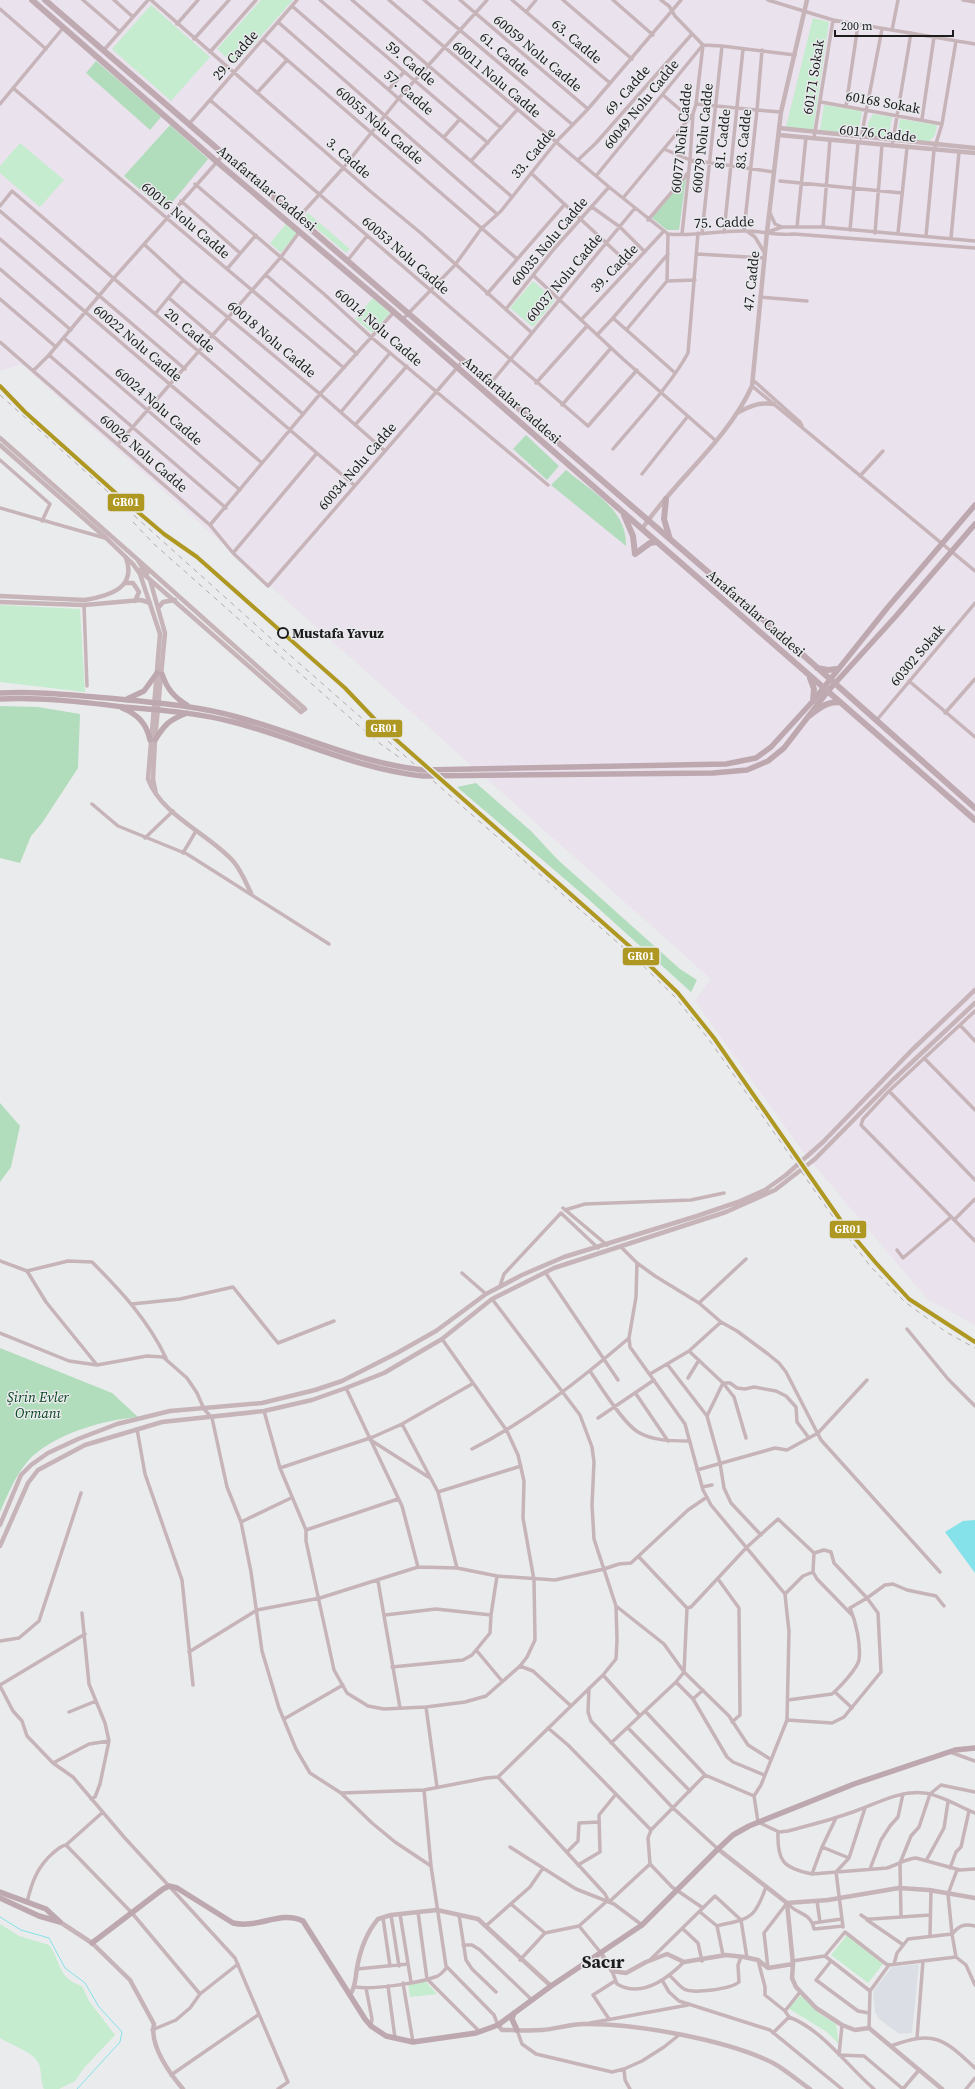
<svg xmlns="http://www.w3.org/2000/svg" width="975" height="2089" viewBox="0 0 975 2089" font-family="'Source Serif 4',serif">
<rect width="100%" height="100%" fill="#eaebec"/>
<path fill="#dbdfe5" d="M919 1964 912 2033 899 2034 878 2018 875 2012 873 1991 892 1967Z"/>
<path fill="#eae2ed" d="M0 0H975V1325L927 1299 804 1153 695 1001 711 979 21 364 0 371Z"/>
<path fill="#c5ecce" d="M261 0H293L235 65 217 49Z
M151 5 210 57 171 101 112 49Z
M813 18 829 22 813 130 786 127Z
M824 105 862 111 858 135 820 130Z
M873 114 892 117 888 138 869 136 868 123Z
M900 119 937 125 935 135 929 142 897 137Z
M20 143 64 180 40 207 0 173V166Z
M308 213 350 249 346 253 304 218Z
M286 224 297 233 281 253 270 243Z
M533 281 555 300 533 327 510 308Z
M373 298 390 313 372 333 355 318Z
M0 605 80 609 85 692 0 682Z
M0 1924 19 1936 49 1945C62 1963 57 1978 82 1986L89 2001 115 2035 84 2068 75 2081 59 2089H44C40 2081 42 2072 39 2064 34 2052 11 2045 0 2038Z
M847 1935 883 1964 868 1983 831 1955Z
M425 1981 437 1994 410 1997 408 1983Z
M800 1996 803 1997 820 2014 836 2024 839 2044 827 2032 788 2008Z"/>
<path fill="#b1ddbc" d="M96 61 161 117 150 130 86 73Z
M170 125 208 159 165 211 124 176Z
M686 177 679 230H667L652 218Z
M526 435 559 466 547 480 513 449Z
M566 470C592 492 627 509 626 546L551 485Z
M0 706 38 707 80 714 78 768 42 823 31 836 20 863 0 858Z
M476 783 531 831 557 859 680 969 697 980 691 992 587 898 457 787Z
M0 1103 20 1126 11 1167 0 1182Z
M0 1348 112 1393 138 1417C104 1420 52 1434 28 1461 15 1476 8 1494 0 1512Z"/>
<path fill="#85e2eb" d="M975 1520V1573L945 1532 963 1521Z"/>
<g fill="none" stroke-linecap="round" stroke-linejoin="round">
<path stroke="#85e2eb" stroke-width="1" d="M0 1917 21 1930 49 1938 65 1968 85 1983 99 2007 122 2032 120 2042 77 2089"/>
<path stroke="#c6b4b9" stroke-width="3.5" d="M83 0 120 32
M114 0 133 17
M151 0 370 191 422 234 532 333
M320 0 488 143
M352 0 501 128
M389 0 609 187 668 234C694 237 720 230 745 231 763 231 777 236 794 234L975 248
M424 0 573 125
M460 0 588 109
M512 0 610 83
M563 0 632 59
M613 0 653 35
M661 0 669 6 675 16 703 45 722 46 795 55
M768 0 833 20 975 44
M963 0 975 2
M292 6 511 196
M0 9 46 49
M526 12 536 0
M278 22 497 214
M177 24 198 0
M892 30 898 0
M194 39 229 0
M263 39 516 258
M103 51 148 0
M210 52 256 0
M13 88 344 368
M389 89 404 72
M257 93 287 60
M663 95 690 118
M210 100 588 426 637 370
M821 102 942 124
M0 104 63 28
M696 104 757 110
M846 106 858 25
M757 110 781 112
M922 119 934 37
M189 124 297 0
M444 137 460 119
M814 138 833 20
M861 138 882 29
M892 146 911 33
M664 149 690 160 774 172
M578 160 596 143 692 34
M471 161 517 110
M531 173 631 266
M596 176 702 46
M780 181 902 193
M195 184 324 294 371 337 548 485
M623 198 692 115
M181 201 240 253
M0 206 12 191 354 485
M592 207 620 227 645 252
M0 211 185 369
M770 213 775 224 782 227
M298 218 344 167 399 98 487 0
M648 220 688 173
M797 227 806 137
M823 227 830 140
M744 230 757 110 762 50
M850 230 858 143
M747 231 755 237 764 252
M724 232 743 49
M768 232 782 227H823L975 241
M702 233 722 46
M875 233 882 145
M898 233 907 148
M682 234 690 160 693 114 696 104 703 45
M926 236 934 150 942 124 956 41
M951 238 959 152
M0 239 262 463
M145 245 183 280 320 394 385 451
M697 254 765 258
M347 261 367 236
M0 269 71 330
M227 269 256 235
M266 275 357 354
M534 276 623 359 715 440
M667 281 695 280
M487 294 565 204
M760 297 807 301
M169 298 303 414
M0 299 56 347
M506 309 554 249 609 187
M155 314 183 280
M613 318 668 254
M402 320 455 265 481 229 501 211 556 142 588 109 681 0
M581 320 663 232
M627 329 667 281 668 234
M597 335 613 318 674 372
M64 338 240 490
M0 342 210 525 233 553 268 586 463 361
M49 355 226 508
M33 371 49 355 114 278 224 154
M753 380 800 422 802 426
M536 383 587 326
M490 384 635 208
M752 386 975 571
M562 405 611 348
M341 412 390 353
M355 425 407 366
M118 444 281 257 300 231
M613 449C638 419 670 386 688 353L698 233
M0 460 50 504 42 521
M642 474 688 416
M860 476 883 451
M0 508 105 538
M210 525 320 394 394 312
M233 553 317 453
M84 605 87 686
M909 681 975 737
M945 713 975 679
M876 721 975 603
M92 804 118 826 187 854 329 944
M145 838 173 811
M183 853 196 831
M975 1011 889 1091 863 1119 861 1125 975 1241
M960 1025 975 1041
M924 1058 975 1110
M889 1091 975 1180
M563 1208 607 1245
M565 1210 585 1204 691 1200 724 1193
M954 1220 975 1199
M621 1247 637 1263 655 1276 699 1303 721 1322 737 1331 768 1354 779 1363 786 1372 821 1440 940 1572
M897 1250 903 1258 951 1217
M0 1261 27 1271 46 1302 97 1365
M637 1263 636 1297 629 1338 630 1347 685 1424 703 1490 711 1505 785 1594 786 1604 789 1631 787 1720 761 1785 754 1796 758 1822 779 1832 788 1831C810 1825 831 1820 853 1812 876 1804 899 1790 924 1793 939 1794 960 1807 975 1813
M27 1271 68 1261 92 1262C121 1291 148 1320 166 1358
M545 1272 618 1380
M462 1273 486 1294
M500 1286 504 1274 561 1213 598 1248
M492 1299 580 1415 592 1447 594 1462 592 1505 594 1539 616 1606 617 1640 616 1659 603 1675 498 1777 605 1894 609 1902 650 1864 672 1887 703 1908
M699 1303 746 1259
M132 1304 180 1299 233 1287 278 1343 334 1321
M907 1329 948 1379 975 1406
M0 1333 69 1361 97 1365 147 1356 163 1357 187 1378 197 1393 204 1409 212 1418 227 1487 241 1522 251 1572 262 1651 279 1708 296 1749 310 1773 341 1793 372 1823 395 1842 431 1866 446 1966 494 2015 498 2025
M689 1351 723 1383 734 1397 746 1438
M667 1364 707 1416 720 1463 724 1488 731 1503 761 1535
M590 1371C600 1386 623 1423 638 1432 653 1441 672 1441 689 1441
M650 1374 689 1351 721 1322
M688 1378 699 1360
M346 1388 402 1506 418 1567
M636 1394 668 1441
M264 1411 280 1468 306 1530V1541L334 1670 347 1693 368 1706 384 1709 426 1707 465 1702 486 1696 520 1666 527 1657 535 1640 534 1580 523 1518 524 1481 518 1455 507 1431 442 1339
M707 1416 723 1383H730L737 1388 745 1389 754 1387 776 1391 786 1396 796 1407 797 1422 809 1438
M598 1418 654 1380
M402 1424 438 1492 457 1568
M137 1429 145 1474 182 1580 193 1685
M369 1439 430 1478
M472 1449C529 1420 580 1380 629 1338
M280 1468 373 1437 402 1424 472 1384
M697 1470 775 1448 787 1450 818 1433 867 1380
M702 1487 712 1485
M438 1492 521 1466
M241 1522 291 1498
M306 1530 398 1499
M814 1553 824 1550 831 1552 834 1563 867 1598 885 1585 893 1584 907 1590 936 1596 944 1606
M718 1579 739 1608 740 1715 732 1722
M378 1581 400 1708
M785 1594 803 1576 813 1572 817 1579 852 1615
M616 1606 664 1644 684 1672 729 1716 748 1745 770 1759
M687 1608 691 1607 747 1547 778 1519 814 1553 813 1572
M82 1613 89 1684 105 1723 109 1741 100 1784 95 1797 91 1799
M385 1615 436 1609 491 1615 497 1576
M0 1641 19 1638 39 1621 81 1493
M477 1651 502 1681
M189 1652 257 1610 320 1598 418 1567 457 1568 497 1576 555 1580 604 1569 619 1564 631 1563 688 1510 707 1497
M520 1666 533 1671 571 1706
M392 1667 463 1660 472 1655 490 1633 491 1615
M603 1675 640 1716
M676 1682 693 1699
M0 1685 85 1634
M0 1686 13 1711 22 1721 27 1736 53 1763 73 1777 124 1837 235 1958 288 2082 278 2089
M589 1688 588 1712 591 1721 672 1807 718 1849
M703 1690 693 1699 727 1757 733 1762 764 1775
M835 1692 852 1708
M426 1707 437 1787
M645 1711 705 1775 754 1796
M69 1712 96 1701
M284 1719 343 1685
M787 1720 832 1723 844 1717 881 1672 878 1613 867 1598 850 1608C856 1622 861 1644 859 1660 857 1669 839 1688 832 1694L788 1700
M548 1728 568 1745 651 1830
M628 1728 690 1791
M611 1743 676 1682 684 1672 687 1608 639 1557
M950 1752 975 1761
M53 1763 89 1744 109 1741
M424 1790 431 1866
M341 1793 424 1790 486 1778 498 1777
M778 1832C777 1861 783 1868 812 1874L887 1868C897 1865 905 1859 916 1858L960 1870 975 1869
M66 1845 103 1812
M510 1847 576 1889 614 1904 642 1925
M822 1847 849 1858 865 1808
M567 1852 578 1841 579 1823 599 1822
M926 1861 944 1828 948 1802
M650 1864 648 1838 651 1830 705 1775
M578 1865 600 1852 599 1815 616 1794
M950 1868 956 1852 961 1847 969 1811
M870 1869 881 1840 890 1826 898 1817 903 1794
M812 1874 822 1847 836 1818
M817 1901 820 1922
M27 1902C32 1882 37 1867 53 1853 57 1850 60 1846 66 1845L132 1913 200 1994
M511 1904 545 1933
M418 1912 427 1979 480 2032
M700 1912 717 1926 723 1955
M400 1914 411 1982
M391 1915 399 1966
M459 1915 466 1960 472 1969 496 1992
M861 1915 867 1919H872L930 1915
M901 1917 900 1863 911 1836 919 1827 930 1794 941 1785 975 1792
M383 1918 390 1966
M867 1920 902 1944
M813 1923 842 1919
M487 1925 530 1887 543 1868
M579 1926 601 1953
M717 1926C749 1918 754 1921 766 1887
M843 1927 836 1872 849 1858
M683 1929 698 1943 702 1961
M952 1934 948 1894 957 1870
M952 1934C959 1926 964 1923 975 1926
M930 1935 931 1890
M463 1945H472L480 1950 532 2000
M956 1957 966 1965 975 1985
M651 1959 715 1896 741 1920 747 1958
M520 1960 545 1933 579 1926 607 1901
M758 1960 765 1987V1995L785 2011
M792 1961 825 1956
M831 1961 816 1980 858 2011 869 2013
M889 1965 956 1957 952 1934 908 1939 897 1953 894 1964
M768 1968 764 1933 787 1903C797 1915 811 1912 814 1929L843 1926
M357 1969 408 1964
M612 1971 617 1984C641 1998 667 1979 684 1962
M670 1976C675 1980 679 1986 684 1989 693 1994 731 1989 739 1982L738 1965 741 1957
M662 1980 669 1992 679 2001 770 2030 842 2089
M403 1983 413 2042
M388 1986 395 2038
M356 1987C372 1990 419 1983 435 1977 440 1976 444 1971 447 1967
M366 1988 372 2019 371 2026
M789 2017 785 2011 800 1992
M609 2019 593 1995 615 1981
M590 2023 688 2005
M842 2025 839 2055 864 2056 903 2089
M869 2028 870 1991 889 1965 886 1964 845 1932 825 1956 870 1991
M152 2030 176 2020 190 2008 200 1994 238 1964
M517 2030 522 2044 536 2054 612 2072 624 2069 642 2061 664 2047 679 2035
M773 2033 789 2017C823 2030 847 2066 874 2089
M917 2038 923 1961
M891 2046C934 2030 943 2038 975 2068
M624 2069 625 2080 630 2089
M171 2075 258 2015
M903 2089 919 2070
M966 2089 975 2078"/>
<path stroke="#c6b4b9" stroke-width="4.5" d="M779 128 975 148
M779 135 975 153
M737 413C750 406 759 402 774 404
M0 438 137 559 147 574
M0 445 106 538 133 564 140 574 160 634 148 779C162 816 208 833 233 861 241 870 246 883 251 893
M642 529C675 480 727 441 752 386L767 232 781 112 807 0
M137 559 305 709 301 712 139 570
M150 580 165 633 155 740 153 779 156 794
M126 583H133L139 592 135 601
M0 596 85 600C109 596 137 588 126 558
M0 602 84 605 141 600 150 603
M159 607 163 602 175 600
M0 1525 21 1475 31 1465 48 1453 78 1439 117 1424 170 1411 262 1403 315 1390 342 1381 397 1353 436 1331 486 1294 522 1275 564 1257 697 1216 738 1202 765 1190 786 1175 823 1142 912 1050 975 990
M0 1546 28 1483 38 1470 85 1445 162 1422 264 1411 312 1400 346 1388 384 1373 442 1339 492 1299 554 1268 726 1212 775 1190 815 1159 893 1080 975 1003
M718 1849 787 1903 828 1900 899 1888 929 1890 975 1898
M787 1903 793 1964 792 1978 796 1987 816 2008 842 2025 855 2030 869 2028 942 2089
M60 1922 92 1943 130 1980 154 2024C149 2045 170 2074 183 2089
M601 1953 612 1971 626 1973 646 1962 667 1954 684 1962 726 1955 744 1957 758 1960 768 1968 793 1964
M350 1995C356 1986 355 1979 357 1968 360 1951 367 1932 378 1919L391 1915 437 1910 478 1919 551 1986
M498 2025 502 2030C515 2030 529 2031 542 2030 556 2029 570 2024 584 2024 634 2023 728 2040 773 2063 786 2070 798 2081 810 2089"/>
<path stroke="#bea8af" stroke-width="5.5" d="M162 674C167 689 174 697 187 705
M0 693C39 691 79 696 118 699 158 703 198 706 237 717 300 734 358 763 423 770L726 764 756 758 771 747 813 701 888 607 975 505
M0 699C41 697 83 702 124 707 162 710 200 713 237 723 300 740 357 769 423 776L713 773 747 770 768 761 784 748 828 691 896 616 975 524
M127 699 144 691 157 673
M122 708C138 714 147 724 150 740
M155 740C165 724 169 720 187 713
M0 1892 46 1909 60 1922 39 1916 0 1898
M92 1943 163 1889 169 1886 177 1888 233 1923C258 1929 281 1910 303 1921L365 2019 371 2026 386 2036 413 2042 476 2033 498 2025 551 1986 642 1925 718 1849 733 1835 749 1826 854 1784 955 1750 975 1748
M514 2013 512 2019 517 2030"/>
<path stroke="#beaab0" stroke-width="6" d="M32 0 216 161 394 312 975 820
M45 0 758 615 975 808
M666 499 664 519 670 539
M624 515 633 536 635 554
M635 554 650 543 657 542
M817 668 828 670 837 669
M810 678 814 689 813 701
M809 716C819 708 826 702 840 702"/>
<path stroke="#b4aaaf" stroke-width="1" stroke-dasharray="5 5" stroke-linecap="butt" d="M0 395 276 643 634 957 675 997 710 1041 840 1227 871 1267 905 1302 946 1332 975 1348
M133 522 154 544 375 740 403 760"/>
<defs>
<path id="rail-1" d="M0 386 25 412 119 496 164 534 197 557 345 688 384 729 636 952 678 993 714 1038 844 1225 876 1263 909 1299 975 1342"/>
</defs>
<use href="#rail-1" stroke="#e9eaed" stroke-width="7"/>
<use href="#rail-1" stroke="#ae9822" stroke-width="4"/>
</g>
<circle fill="#e9eaed" stroke="#1c1c1d" stroke-width="2" cx="283" cy="633" r="5"/>
<g text-anchor="middle" dominant-baseline="central" stroke-width="3" stroke-linejoin="round" paint-order="stroke">
<g font-size="14" fill="#1c1c1d" stroke="#e9eaed">
<text transform="translate(577 41) rotate(40)">63. Cadde</text>
<text transform="translate(538 53) rotate(40)">60059 Nolu Cadde</text>
<text transform="translate(505 54) rotate(40)">61. Cadde</text>
<text transform="translate(235 55) rotate(-49)">29. Cadde</text>
<text transform="translate(411 63) rotate(40)">59. Cadde</text>
<text transform="translate(813 77) rotate(-81)">60171 Sokak</text>
<text transform="translate(497 79) rotate(40)">60011 Nolu Cadde</text>
<text transform="translate(627 90) rotate(-49)">69. Cadde</text>
<text transform="translate(409 92) rotate(41)">57. Cadde</text>
<text transform="translate(883 102) rotate(10)">60168 Sokak</text>
<text transform="translate(641 104) rotate(-51)">60049 Nolu Cadde</text>
<text transform="translate(380 125) rotate(41)">60055 Nolu Cadde</text>
<text transform="translate(878 133) rotate(6)">60176 Cadde</text>
<text transform="translate(681 138) rotate(-84)">60077 Nolu Cadde</text>
<text transform="translate(702 138) rotate(-84)">60079 Nolu Cadde</text>
<text transform="translate(722 139) rotate(-84)">81. Cadde</text>
<text transform="translate(743 139) rotate(-84)">83. Cadde</text>
<text transform="translate(533 153) rotate(-50)">33. Cadde</text>
<text transform="translate(349 158) rotate(41)">3. Cadde</text>
<text transform="translate(267 188) rotate(40)">Anafartalar Caddesi</text>
<text transform="translate(186 220) rotate(40)">60016 Nolu Cadde</text>
<text transform="translate(724 222) rotate(-2)">75. Cadde</text>
<text transform="translate(549 241) rotate(-50)">60035 Nolu Cadde</text>
<text transform="translate(406 255) rotate(41)">60053 Nolu Cadde</text>
<text transform="translate(614 268) rotate(-46)">39. Cadde</text>
<text transform="translate(564 277) rotate(-50)">60037 Nolu Cadde</text>
<text transform="translate(751 281) rotate(-84)">47. Cadde</text>
<text transform="translate(379 327) rotate(41)">60014 Nolu Cadde</text>
<text transform="translate(190 330) rotate(40)">20. Cadde</text>
<text transform="translate(272 339) rotate(40)">60018 Nolu Cadde</text>
<text transform="translate(138 343) rotate(40)">60022 Nolu Cadde</text>
<text transform="translate(512 400) rotate(41)">Anafartalar Caddesi</text>
<text transform="translate(159 406) rotate(41)">60024 Nolu Cadde</text>
<text transform="translate(144 453) rotate(41)">60026 Nolu Cadde</text>
<text transform="translate(357 466) rotate(-49)">60034 Nolu Cadde</text>
<text transform="translate(756 613) rotate(41)">Anafartalar Caddesi</text>
<text transform="translate(917 655) rotate(-50)">60302 Sokak</text>
</g>
<g font-size="14" font-weight="bold" fill="#1c1c1d" stroke="#e9eaed" text-anchor="start">
<text x="292" y="633">Mustafa Yavuz</text>
</g>
<g font-size="14" font-style="italic" fill="#003e18" stroke="#e9eaed">
<text x="38" y="1397">Şirin Evler<tspan x="38" dy="16">Ormanı</tspan></text>
</g>
<g font-size="18" font-weight="bold" fill="#1c1c1d" stroke="#e9eaed">
<text x="603" y="1961">Sacır</text>
</g>
</g>
<g stroke="#e9eaed" stroke-width="1.5">
<rect x="107" y="493" width="38" height="19" rx="4" fill="#ae9822"/>
<rect x="365" y="719" width="38" height="19" rx="4" fill="#ae9822"/>
<rect x="622" y="947" width="38" height="19" rx="4" fill="#ae9822"/>
<rect x="829" y="1220" width="38" height="19" rx="4" fill="#ae9822"/>
</g>
<g font-size="11" text-anchor="middle" font-weight="bold" fill="#fff">
<text x="126" y="506">GR01</text>
<text x="384" y="732">GR01</text>
<text x="641" y="960">GR01</text>
<text x="848" y="1233">GR01</text>
</g>
<path d="M835 30v6h118v-6" fill="none" stroke="#1c1c1d" stroke-width="2"/>
<text x="841" y="30" font-size="12" fill="#1c1c1d" stroke="#e9eaed" stroke-width="3" paint-order="stroke">200 m</text>
</svg>
